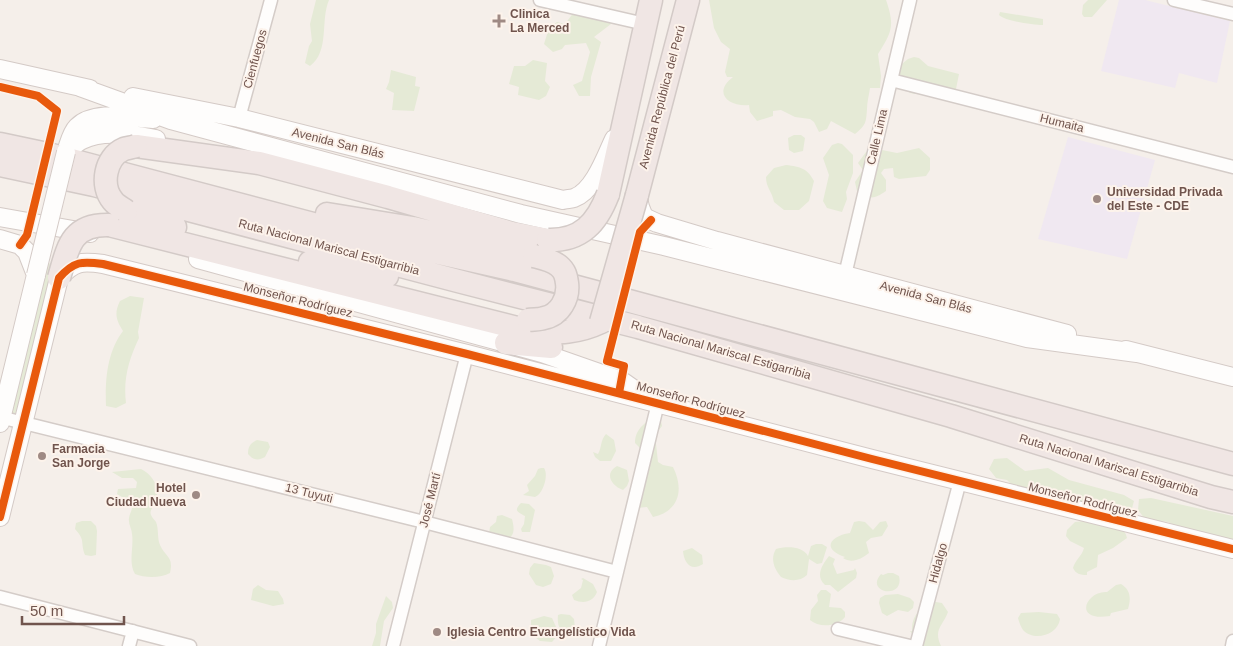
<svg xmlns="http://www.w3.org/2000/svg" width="1233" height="646" viewBox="0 0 1233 646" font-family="Arial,sans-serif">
<rect width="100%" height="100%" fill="#f5efea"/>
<path fill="#f0e8f1" d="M1119 0H1145L1230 21 1217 83 1179 73 1175 88 1101 71Z
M1068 137 1155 160 1127 259 1038 239Z"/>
<path fill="#e5ead6" d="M316 0H329C320 21 330 51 310 66L305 63 309 46 312 41 310 24Z
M709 0H886C895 26 892 32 878 54L881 76 880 88H870C869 95 867 102 867 109 866 123 866 125 855 134L831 121 827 129 819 132 814 122 810 119 795 117 781 110 773 111V116L757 121 750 112 749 105C729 107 712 93 733 77H727L725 72 730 49 721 42 714 28Z
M1088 0H1107L1092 17H1084L1082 14 1083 5Z
M577 8 608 15 611 24 594 37 601 42 591 77 590 96H579L573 85 582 81 590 52 586 43 565 45 562 49 553 52 544 44 549 28 557 22 565 24Z
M1000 12 1043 19V25C1033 25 1005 21 999 15Z
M914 57 919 58 928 66 959 74 956 89 915 94 910 93 897 80 898 67 908 59Z
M533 60 547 63 545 81 550 87 546 96 539 100 518 95 519 87 509 84 514 66H525Z
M391 70 416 77 415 86 420 87 414 111 392 110 394 93 386 89 389 82Z
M794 135H801L805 138 803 151 794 153 789 150 788 138Z
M838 143 842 144 853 155V173L846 192 847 199 842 212 827 208 823 201 829 175 823 158 832 145Z
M919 148 930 158V170L926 176 899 179 894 177 893 168 884 169 881 173 886 180V191C873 200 870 199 857 191L855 182 863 170 858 163 866 152 882 150 897 153Z
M786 165C801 167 807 168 814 181L809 201 799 210H784L774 202C772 191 766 188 766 177L774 168Z
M42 261 58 266 22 419 6 415Z
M130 296 144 298 138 332 139 338C129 359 123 379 126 403L116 408 106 406C105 380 107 352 123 331 116 320 114 313 120 301Z
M660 416 662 426 655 435 658 462 663 465 673 467C684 489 680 511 653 517L647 507 636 508 643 451 635 443C635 428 647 420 660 416Z
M606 434 614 440 616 451 611 461H600L595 457 593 452 598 454C602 447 600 441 606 434Z
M257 440 268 442 270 447 265 457C258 461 253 460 248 454 248 447 250 443 257 440Z
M1007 458 1025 471 1048 468 1069 480 1124 495 1134 501 1131 512 1098 509 1078 500 1056 501 1037 489 1015 488 1007 480 996 478 989 469 994 459Z
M617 466 627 470 629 481 627 486 623 490C611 485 604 474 617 466Z
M541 468H544C549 475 543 494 535 497L523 495 529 491 527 485 535 476 538 469Z
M141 469C153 475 160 487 156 501 154 506 149 510 151 515 152 518 155 520 156 522 159 529 157 538 160 545 165 557 174 556 170 573 161 578 145 578 135 574 128 563 134 547 132 534 132 529 128 524 129 518 130 512 133 510 132 503L117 494 118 489 136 488 137 482 133 478H122L112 472Z
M1151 498 1233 516V539L1187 532 1168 522 1145 519 1138 510 1139 499Z
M521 503 529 504 535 510 530 532H522L521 529 524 524 525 516C518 512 513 511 521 503Z
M502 515 512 519C518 542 506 539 488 539L490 527 496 522 497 516Z
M1093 520C1106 523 1124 523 1127 538L1113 548 1098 555 1097 567 1087 572V575C1080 575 1076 574 1073 568 1075 560 1082 556 1084 548L1070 541 1066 536 1067 530 1075 522Z
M82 521H91L96 526 97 531 96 555 91 556 85 555C80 542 86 541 75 529L76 523Z
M859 521 865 522 873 530 880 522 886 521 888 526 882 536 871 538 866 542 869 553C861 559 852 564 843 558L845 557C821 549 830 536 850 533L854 522Z
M816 544H822L827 547 822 563 817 564 809 559 807 575C800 582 789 581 781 577 774 568 770 559 776 549 786 546 803 546 808 556L811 546Z
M692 548 702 555 703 564C691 572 684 563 683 551Z
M829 556 835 559 833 564 837 574 854 570 855 568 857 573 856 578 838 592 830 585H825C815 576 822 565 829 556Z
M534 563 546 565 551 567 554 576 551 584 543 587 536 585 529 574 530 568Z
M888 573H893L899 576C905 600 864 593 881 574L883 575Z
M583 578 593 584 597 592C593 602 584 604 574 600L572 595 581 588 583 580 581 579Z
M1121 584C1131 590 1131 599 1128 609L1111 613 1110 616C1071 622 1087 590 1107 592L1116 585Z
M258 585 266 590 278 591 283 599 284 604 273 606 251 600 253 589Z
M821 590H826L831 594 829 607 841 608 845 612V617C837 627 819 628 810 620L811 610 818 601 817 595Z
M898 594 910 598 914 602 913 608 908 612 898 610 887 616 882 613 879 603 880 598 885 595Z
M386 596 392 602 393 608 384 621 380 646H372L376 633V624Z
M930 601 942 603 948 612C943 626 933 629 941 646H917L914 636 910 631H912C912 614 919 612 930 601Z
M1039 612 1057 614 1060 619C1058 635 1034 642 1023 630 1021 627 1019 622 1018 618L1021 613Z
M561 614 570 615 574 619 575 628 570 634C559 633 557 624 558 615Z
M544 616 552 618 557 629 558 635 552 642 540 641 531 634V620Z"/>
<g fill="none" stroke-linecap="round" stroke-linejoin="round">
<defs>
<path id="street" d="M540 0 645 24
M1174 0 1233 14
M891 80 1233 167
M239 118 271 0
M845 275 910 0
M0 417 424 522 617 572
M0 597 190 646
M838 629 910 646
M129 646 133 631
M393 646 467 354
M599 646 658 403
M916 646 960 481
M1232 646 1233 641"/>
<path id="secondary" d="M0 69 90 89
M80 87 171 120 521 214 664 246 1027 338 1137 353
M133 97 239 118 563 200C566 199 571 199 574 198 594 191 606 156 614 139
M66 152C71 148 76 143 82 140 104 129 133 135 156 139
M66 152C69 144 71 133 77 127 94 110 131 118 153 119
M637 195 640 207 644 217 657 223 717 241 1067 334
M0 217 90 233
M0 239 20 245 27 252 36 275 0 423
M198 259 542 353 622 381 642 395
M1126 350 1233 377
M0 517 59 278C74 261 82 261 103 264L467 354 872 459 1233 549"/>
<path id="highway" d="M0 144 52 155 332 229 514 270 596 292 1233 464
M136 146 259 163 388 197 512 233 548 240
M0 165 94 185 458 281 638 327 951 416 1211 497 1233 502
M608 194 651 0
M637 195 688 0
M126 211 175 227
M327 214 413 228 534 256
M109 225 533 332C559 333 578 333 601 322
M310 262 387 276
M506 343 551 347"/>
</defs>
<use href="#street" stroke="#d4ccc8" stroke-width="15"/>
<use href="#secondary" stroke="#d4cac6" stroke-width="20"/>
<use href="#highway" stroke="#d3cac7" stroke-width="25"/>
<use href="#street" stroke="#fefdfc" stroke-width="12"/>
<use href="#secondary" stroke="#fefdfc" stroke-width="18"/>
<use href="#highway" stroke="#f0e6e4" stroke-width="22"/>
<defs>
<path id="secondary-bridge" d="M36 275 66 152"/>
<path id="highway-bridge" d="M126 211C122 208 116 205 113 201 100 186 105 157 124 149 128 148 133 147 136 146
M548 240C581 241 597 223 608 194
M59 278C68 247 71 224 109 225
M528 320C533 319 539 320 544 318 560 315 569 298 567 283 566 276 565 271 559 266 552 260 542 258 534 256
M601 322 637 195"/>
</defs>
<use href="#secondary-bridge" stroke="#d4cac6" stroke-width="20" stroke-linecap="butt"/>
<use href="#highway-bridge" stroke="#d3cac7" stroke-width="25" stroke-linecap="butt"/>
<use href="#secondary-bridge" stroke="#fefdfc" stroke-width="18"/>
<use href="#highway-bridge" stroke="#f0e6e4" stroke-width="22"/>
<defs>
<path id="cycleway" d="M0 87 38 96 57 111 27 235 20 245
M619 393 624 366 607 361 640 232 651 220
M0 517 59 278C74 261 82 261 103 264L467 354 872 459 1233 549"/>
</defs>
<use href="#cycleway" stroke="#fdf3eb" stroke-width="11"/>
<use href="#cycleway" stroke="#e8590c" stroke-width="8"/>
</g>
<g fill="#9f8a84" stroke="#fdf3eb" stroke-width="2">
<path d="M496.5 13.5h5v5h5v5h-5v5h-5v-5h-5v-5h5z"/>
<circle cx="1097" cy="199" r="5"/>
<circle cx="42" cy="456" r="5"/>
<circle cx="196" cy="495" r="5"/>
<circle cx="437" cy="632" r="5"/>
</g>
<g text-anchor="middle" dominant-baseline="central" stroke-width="4" stroke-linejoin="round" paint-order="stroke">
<g font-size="12" font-weight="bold" fill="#70544d" stroke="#fdf3eb" text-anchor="start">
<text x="510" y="14">Clinica<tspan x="510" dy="14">La Merced</tspan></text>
<text x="1107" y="192">Universidad Privada<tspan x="1107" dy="14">del Este - CDE</tspan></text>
<text x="52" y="449">Farmacia<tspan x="52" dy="14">San Jorge</tspan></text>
<text x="186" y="488" text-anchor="end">Hotel<tspan x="186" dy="14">Ciudad Nueva</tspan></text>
<text x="447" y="632">Iglesia Centro Evangelístico Vida</text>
</g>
<g font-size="12" fill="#70544d" stroke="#fdf3eb">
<text transform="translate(255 59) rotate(-75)">Cienfuegos</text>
<text transform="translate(662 97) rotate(-75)">Avenida República del Perú</text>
<text transform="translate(1062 123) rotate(14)">Humaita</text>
<text transform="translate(877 137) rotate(-77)">Calle Lima</text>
<text transform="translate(338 143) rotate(14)">Avenida San Blás</text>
<text transform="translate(329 247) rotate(15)">Ruta Nacional Mariscal Estigarribia</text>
<text transform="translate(926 297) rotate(15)">Avenida San Blás</text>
<text transform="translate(298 300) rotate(14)">Monseñor Rodríguez</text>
<text transform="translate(721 350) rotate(16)">Ruta Nacional Mariscal Estigarribia</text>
<text transform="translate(691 400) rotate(15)">Monseñor Rodríguez</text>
<text transform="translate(1109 465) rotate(17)">Ruta Nacional Mariscal Estigarribia</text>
<text transform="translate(309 493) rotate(14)">13 Tuyuti</text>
<text transform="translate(430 500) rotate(-76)">José Martí</text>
<text transform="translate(1083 500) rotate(14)">Monseñor Rodríguez</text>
<text transform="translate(938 563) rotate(-75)">Hidalgo</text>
</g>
</g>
<path d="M22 616v8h102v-8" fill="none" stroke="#70544d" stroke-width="2.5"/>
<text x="30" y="616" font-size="15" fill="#70544d" stroke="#fdf3eb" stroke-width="4" paint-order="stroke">50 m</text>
</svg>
